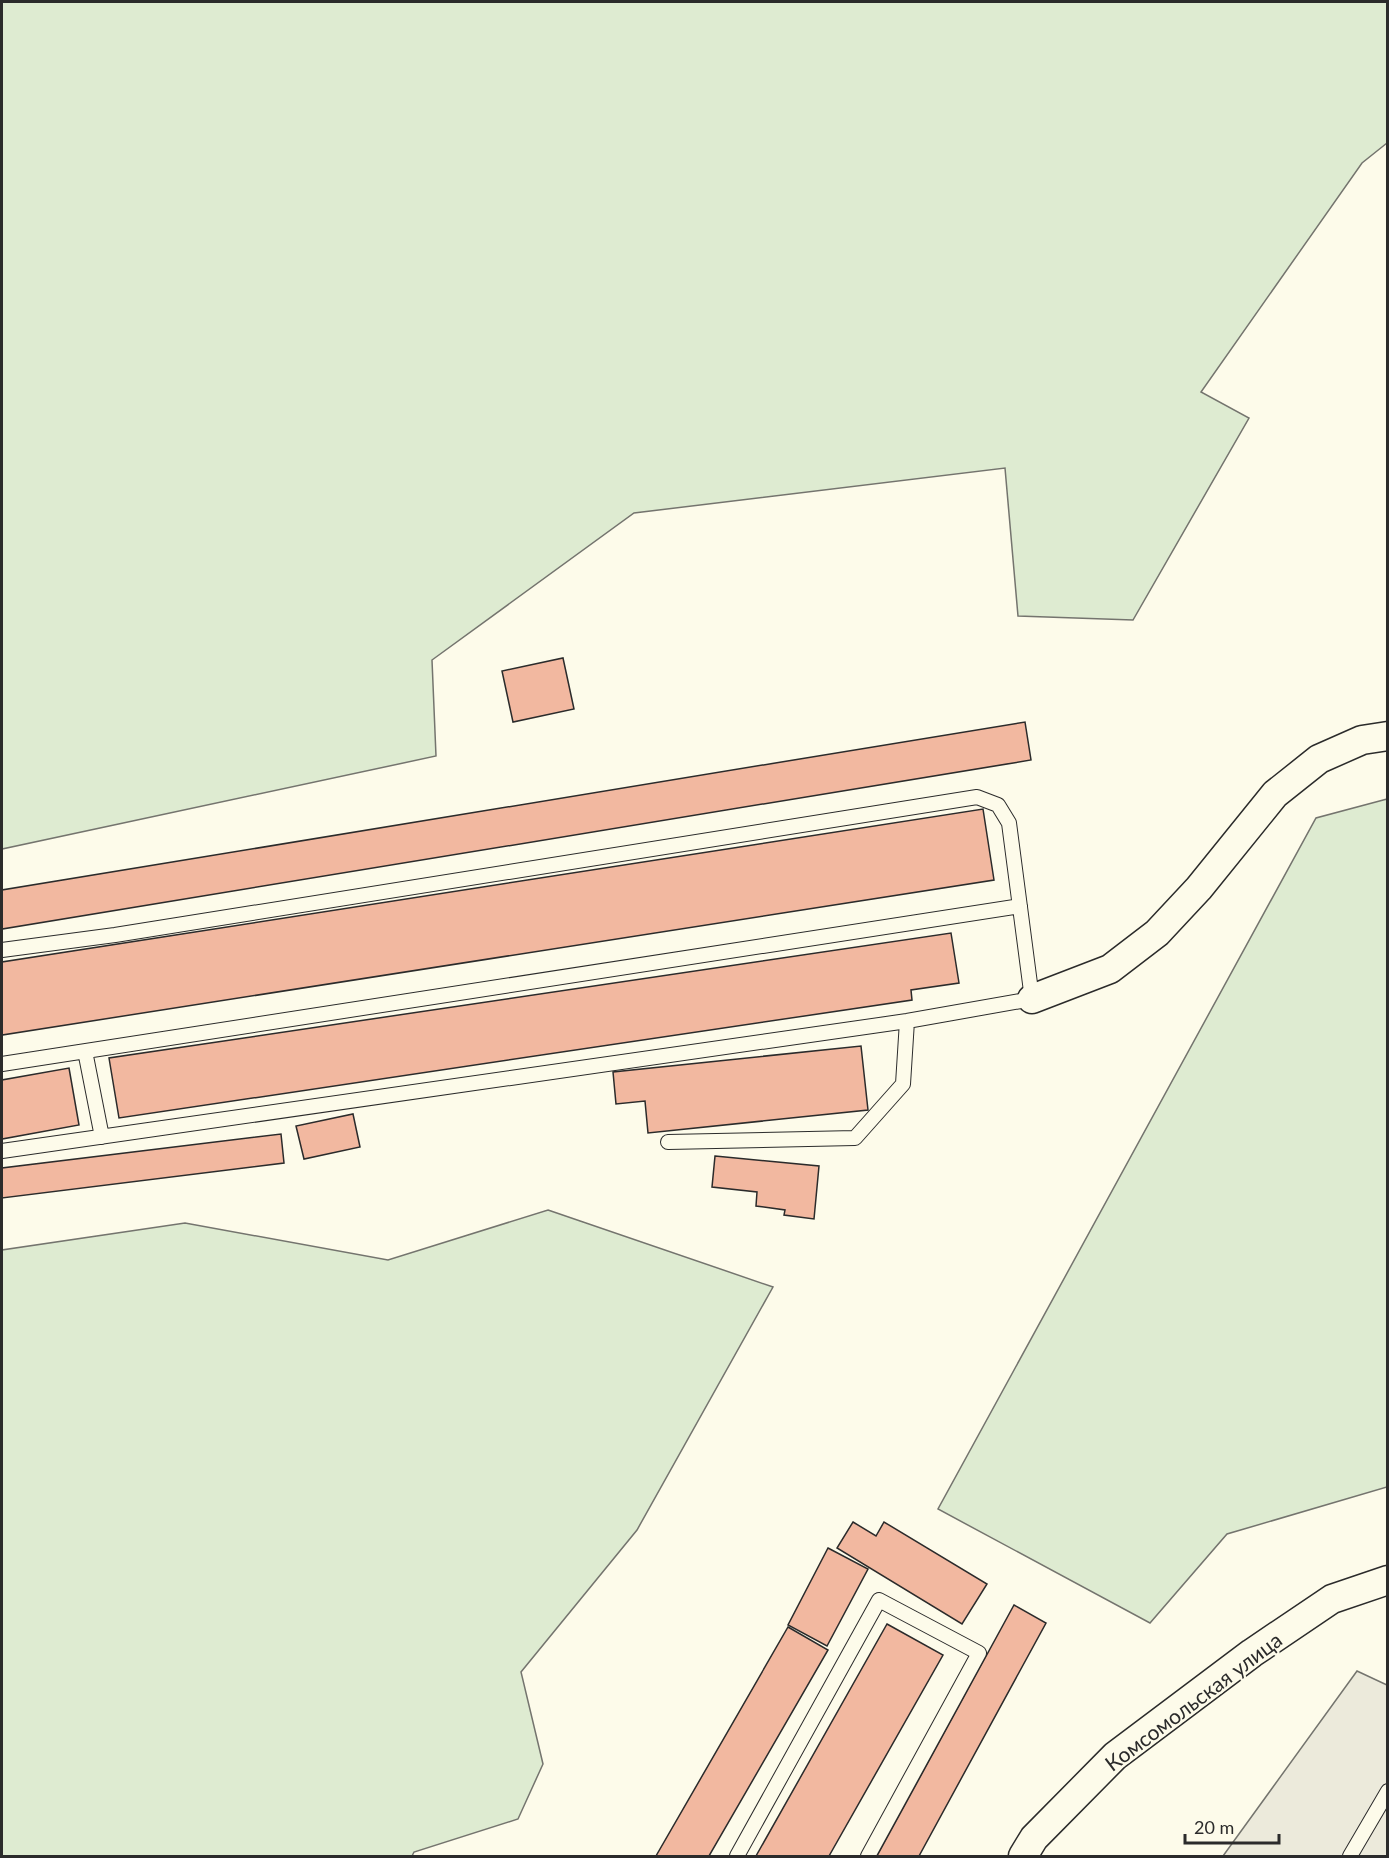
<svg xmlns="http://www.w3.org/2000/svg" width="1389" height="1858" viewBox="0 0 1389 1858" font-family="Lato,sans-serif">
<rect width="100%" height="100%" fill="#fdfbea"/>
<path fill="#deebd1" stroke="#74746e" stroke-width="1.5" d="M2 2H1387V143L1362 163 1201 392 1249 418 1133 620 1018 616 1005 468 634 513 432 660 436 756 2 849Z
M1387 799V1487L1227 1534 1150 1623 938 1509 1316 818Z
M548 1210 773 1287 637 1530 521 1672 543 1764 518 1819 414 1852 412 1856H2V1250L185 1223 388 1260Z"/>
<path fill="#eceadb" stroke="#74746e" stroke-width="1.5" d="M1357 1671 1387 1685V1856H1223Z"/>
<path fill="#f2b8a0" stroke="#2b2b2b" stroke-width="1.5" d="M563 658 574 709 513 722 502 671Z
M1025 722 1031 760 2 929V890Z
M983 809 994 880 2 1035V962Z
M951 933 959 983 911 990 912 1000 119 1118 109 1058Z
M861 1046 868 1110 648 1133 645 1101 616 1104 613 1072Z
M69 1068 79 1125 2 1139V1080Z
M353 1114 360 1147 304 1159 296 1126Z
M281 1134 284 1163 2 1198V1168Z
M715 1156 819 1166 814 1219 784 1215 785 1210 756 1206 757 1192 712 1187Z
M853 1522 876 1536 884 1522 987 1584 962 1624 837 1548Z
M828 1548 868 1569 827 1646 788 1625Z
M1014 1605 1046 1623 919 1856H877Z
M887 1624 943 1655 829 1856H756Z
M788 1627 828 1650 709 1856H656Z"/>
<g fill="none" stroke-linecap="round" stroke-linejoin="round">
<defs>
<path id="service" d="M2 950 115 935 977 797 998 805 1009 823 1032 999 907 1021 2 1151
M85 1051 102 1137
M2 1064 1020 906
M668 1142 855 1138 903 1084 907 1021
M737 1856 879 1600 979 1653 868 1856
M1350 1856 1388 1791"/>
<path id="minor" d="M1032 999 1110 969 1157 933 1199 888 1275 794 1319 759 1362 740 1388 736
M1023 1856 1034 1838 1115 1756 1252 1653 1332 1599 1388 1580"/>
</defs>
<use href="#service" stroke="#2b2b2b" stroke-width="16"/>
<use href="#minor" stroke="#2b2b2b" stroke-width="31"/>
<use href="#service" stroke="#fdfbea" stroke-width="14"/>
<use href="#minor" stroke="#fdfbea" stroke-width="28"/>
</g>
<g text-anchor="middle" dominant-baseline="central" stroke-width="4.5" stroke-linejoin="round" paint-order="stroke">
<g font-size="21" fill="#2b2b2b" stroke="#fdfbea">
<text transform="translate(1193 1701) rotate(-37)">Комсомольская улица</text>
</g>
</g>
<rect width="1389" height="1858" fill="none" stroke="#2b2b2b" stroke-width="6"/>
<path d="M1185 1834v9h94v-9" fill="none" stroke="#2b2b2b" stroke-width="3"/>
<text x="1194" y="1834" font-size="18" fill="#2b2b2b" stroke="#fdfbea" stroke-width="4.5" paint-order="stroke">20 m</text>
</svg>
